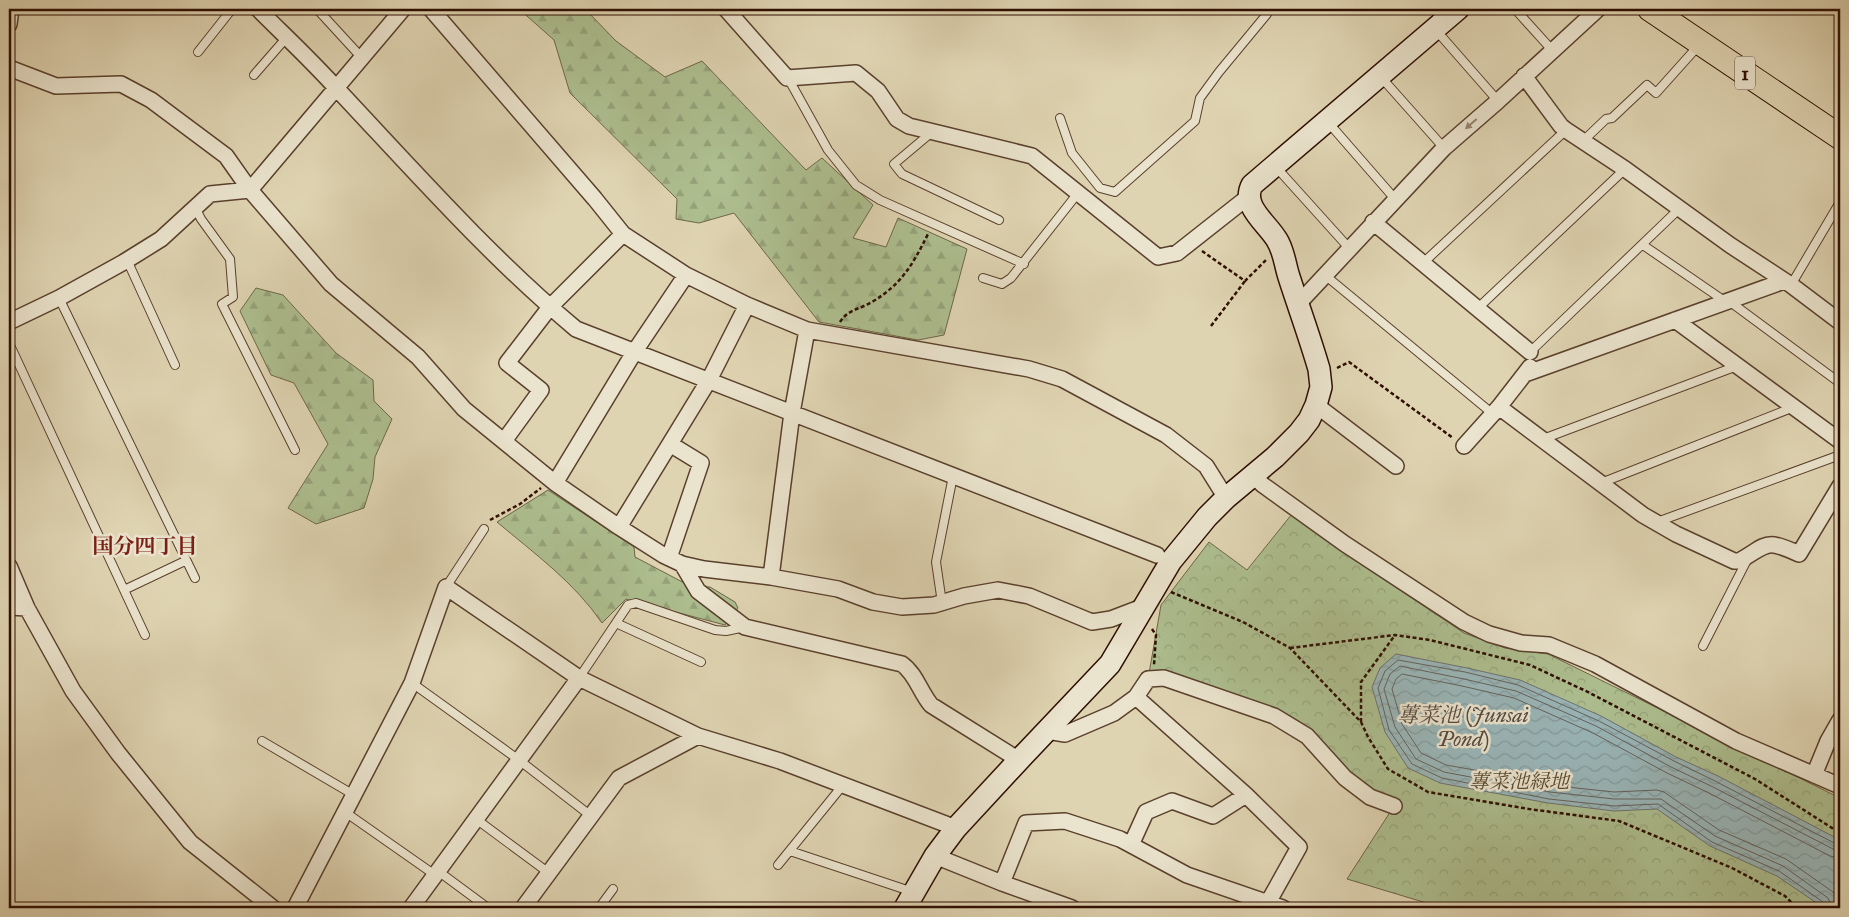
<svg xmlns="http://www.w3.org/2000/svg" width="1849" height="917" viewBox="0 0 1849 917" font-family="'IM FELL Great Primer','Noto Serif JP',serif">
<defs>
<pattern id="forest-firs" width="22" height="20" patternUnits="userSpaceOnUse" patternTransform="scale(1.25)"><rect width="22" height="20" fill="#adbe8f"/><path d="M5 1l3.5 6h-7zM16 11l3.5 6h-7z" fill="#95a27a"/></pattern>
<pattern id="park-crowns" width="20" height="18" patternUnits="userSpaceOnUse" patternTransform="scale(1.25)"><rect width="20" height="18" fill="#adbe8f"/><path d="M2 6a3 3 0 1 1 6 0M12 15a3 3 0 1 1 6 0" fill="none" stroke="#95a27a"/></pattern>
<pattern id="water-waves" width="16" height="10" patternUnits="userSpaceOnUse" patternTransform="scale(1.25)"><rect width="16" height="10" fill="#99b5b7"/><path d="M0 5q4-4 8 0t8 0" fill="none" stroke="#849a9c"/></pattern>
</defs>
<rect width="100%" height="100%" fill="#dfd4b2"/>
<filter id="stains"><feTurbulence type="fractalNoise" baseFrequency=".004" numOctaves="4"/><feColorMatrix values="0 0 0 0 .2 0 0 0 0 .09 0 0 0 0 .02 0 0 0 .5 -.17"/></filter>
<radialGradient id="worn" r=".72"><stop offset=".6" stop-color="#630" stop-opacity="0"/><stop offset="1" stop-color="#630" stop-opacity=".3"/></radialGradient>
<path fill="url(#forest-firs)" stroke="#6e6648" d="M519 9H585L616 41 665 77 702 61 806 170 822 158 873 205 853 238 886 247 898 218 967 249 944 335 918 340 819 322 734 213 699 223 676 219 677 199 570 93 554 40Z
M256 288 283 295 336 353 373 380 374 401 392 419 375 457 373 479 364 508 316 524 288 508 328 444 294 383 271 375 240 311Z
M548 490 634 547 635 557 690 586 710 587 735 602 738 608 725 625 626 599 602 623C574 582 535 554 497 522Z"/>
<path fill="url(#park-crowns)" stroke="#6e6648" d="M1292 514 1346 554 1464 633 1505 648 1548 654 1840 798V908H1443L1347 879 1394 806 1370 797 1307 736 1164 678 1148 679 1161 605 1209 542 1247 570Z"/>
<path fill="url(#water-waves)" stroke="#6e726e" d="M1396 654 1467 668 1520 680 1601 716 1676 757 1718 776 1840 840V908H1824L1777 876 1710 846 1657 809 1614 811 1548 803 1440 783 1408 768 1385 732 1372 687 1380 668Z"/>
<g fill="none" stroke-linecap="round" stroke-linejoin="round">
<path stroke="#64625c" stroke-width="1" d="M1826 908 1823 902 1779 871 1712 842 1658 804 1614 806 1549 799 1442 778 1412 764 1389 730 1378 688 1385 671 1398 660 1465 672 1518 685 1599 721 1674 761 1715 781 1836 844 1840 845
M1832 908 1828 898 1783 866 1715 836 1661 799H1614L1550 792 1444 772 1416 759 1395 727 1384 689 1390 674 1400 666 1464 679 1516 691 1596 726 1671 767 1713 787 1833 849 1840 851
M1840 908 1838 899 1833 892 1786 859 1719 830 1664 792 1657 790 1614 792 1576 788 1446 765 1421 753 1402 724 1392 689 1396 679 1402 674 1462 686 1514 698 1593 733 1667 773 1709 793 1830 856 1840 858"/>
<defs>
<path id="lane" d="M317 9 362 58
M1515 9 1552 50
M1435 29 1498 101
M198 52 232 9
M254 75 287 37
M1380 76 1444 148
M788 78 828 150 856 185 880 200 1024 264
M1060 118 1072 153 1100 188 1115 192 1195 121 1200 98 1219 72 1267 14
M1327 121 1395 199
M932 132 894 164 902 174 999 220
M1582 142 1606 119 1612 118 1647 85 1656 93 1699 45
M1276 167 1349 248
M195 207 201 219 230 259 233 297 222 304 295 450
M1643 245 1726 302
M127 260 175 365
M1423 263 1566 130
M1326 276 1493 414
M983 278 1002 284 1011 278 1078 193
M1791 285 1840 202
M59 298 195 578
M1729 301 1840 383
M1478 308 1625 169
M9 343 145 635
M1530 352 1679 209
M1543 439 1737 366
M1601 483 1794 407
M1657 522 1840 455
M446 587 484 529
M124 590 185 561
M942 603 936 562 953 476
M616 623 701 662
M1703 646 1747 560
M579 678 628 605 636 603 715 630 726 631 745 627
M412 683 519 760 591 816
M262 741 354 795
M345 812 435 875
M476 819 549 873
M790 851 913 892
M778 865 843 785
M438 871 488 908
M599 908 613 889"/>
<path id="street" d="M258 9C285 36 313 62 338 90 415 172 490 257 576 329L1157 555
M431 9 595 199 623 234 686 275 747 305 807 330 1029 369 1062 379 1166 435 1206 466 1226 498
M726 9 787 78 856 73 878 91 897 119 909 126 1032 156 1158 257 1177 253 1248 197
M9 24 11 9
M9 68 56 86 121 84 151 100 226 156 250 190 331 284 418 357 464 409 555 483 619 527 663 555 682 564 704 569 771 577 838 589 873 602 902 607 934 605 964 596 998 590 1029 596 1092 622 1111 619 1145 606
M1524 76 1561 126 1566 130 1625 169 1730 245 1791 285 1840 322
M1373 222 1530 352
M1299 303 1444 148 1498 101 1598 9
M1675 320 1840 441
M9 322 59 298 124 262 161 239 210 194 250 190 403 9
M1525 374 1784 281
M1316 405 1396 466
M1499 407 1643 515 1676 534 1734 561H1739C1769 544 1764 538 1799 554L1840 486
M504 441 541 390 507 363 550 307 623 234
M1464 446 1499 407 1530 367
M1253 476 1263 485 1345 544 1464 622 1489 634 1521 643 1549 645 1595 664 1736 741 1840 786
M555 483 635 351 686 275
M619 527 709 380 747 305
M669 558 701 463 670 444
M682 564 698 591 745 627 902 664C916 674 920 692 931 705L1019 760
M9 566 27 608 73 691 118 753 190 842 273 908
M771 577 792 413 807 330
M9 607 27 608
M1136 697 1246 795 1299 847 1265 908
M1047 731 1065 734 1114 713 1136 697 1148 679 1164 678 1274 716 1307 736 1345 778 1370 797 1394 806
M1814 775 1828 741 1840 720
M1131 845 1146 812 1172 801 1213 816 1246 795
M935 856 1002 883 1072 908
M1002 883 1026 823 1065 821 1120 839 1187 875 1283 908
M295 908 412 683 446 587 579 678 698 736
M411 908 579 678
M523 908 619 778 698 736 780 761 956 828"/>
<path id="secondary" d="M905 908 935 856 956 828 1019 760 1110 664 1171 561 1207 517 1226 498 1275 457 1299 433 1309 420 1316 405 1321 387 1319 369C1310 338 1299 308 1289 277 1285 265 1284 251 1277 240 1267 223 1241 206 1252 185L1458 9"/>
<path id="primary" d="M1650 9 1840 137"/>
</defs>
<use href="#lane" stroke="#5a402c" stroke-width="10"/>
<use href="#street" stroke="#5a402c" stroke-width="18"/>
<use href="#secondary" stroke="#2e0e00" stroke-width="24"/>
<use href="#primary" stroke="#2e0e00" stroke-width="26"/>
<path stroke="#2e0e00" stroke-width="2.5" stroke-dasharray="4 2.5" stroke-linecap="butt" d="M1202 251 1245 281 1266 260
M840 322C847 310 860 309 872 302 902 284 913 264 928 234
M1211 326 1245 281
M1337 368 1349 362 1453 438
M490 520 520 504 541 488
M1171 592 1243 622 1290 648 1361 722 1368 737 1388 769 1428 792 1529 809 1619 821 1732 868 1785 896 1797 908
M1152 629 1156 635 1154 665
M1290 648 1395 635 1430 640 1530 665 1586 691 1755 779 1840 833
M1361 722V682L1395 635"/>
<use href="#lane" stroke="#eae3cd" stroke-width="8"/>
<use href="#street" stroke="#eae3cd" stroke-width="15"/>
<use href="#secondary" stroke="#eae3cd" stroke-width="21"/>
<use href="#primary" stroke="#dfd4b2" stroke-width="24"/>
</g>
<defs><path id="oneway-solid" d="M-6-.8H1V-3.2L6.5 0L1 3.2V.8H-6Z" transform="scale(1.25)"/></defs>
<use fill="#958371" href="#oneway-solid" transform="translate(1471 124) rotate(139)"/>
<g text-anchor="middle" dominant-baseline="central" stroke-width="5" stroke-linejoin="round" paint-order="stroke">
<rect fill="#eae3cd" stroke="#664e3e" stroke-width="1" x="1735" y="56.5" width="20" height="33" rx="4"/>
<g font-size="19" font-weight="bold" fill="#2e0e00">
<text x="1745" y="73">1</text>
</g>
<g font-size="20" font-style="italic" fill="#5a4c32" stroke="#eae3cd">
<text x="1519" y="781">蓴菜池緑地</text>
</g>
<g font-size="21" font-weight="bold" fill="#7a1f14" stroke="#eae3cd">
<text x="145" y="546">国分四丁目</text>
</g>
<g font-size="21" font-style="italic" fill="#534840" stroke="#eae3cd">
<text x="1463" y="715">蓴菜池 (Junsai<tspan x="1463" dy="24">Pond)</tspan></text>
</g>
</g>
<rect width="1849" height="917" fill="none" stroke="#dfd4b2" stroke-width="30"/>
<rect x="10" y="10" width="1829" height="897" fill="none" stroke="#2e0e00" stroke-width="2.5"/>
<rect x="15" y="15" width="1819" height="887" fill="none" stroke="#2e0e00"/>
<rect width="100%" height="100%" filter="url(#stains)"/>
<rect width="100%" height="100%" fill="url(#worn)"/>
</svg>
